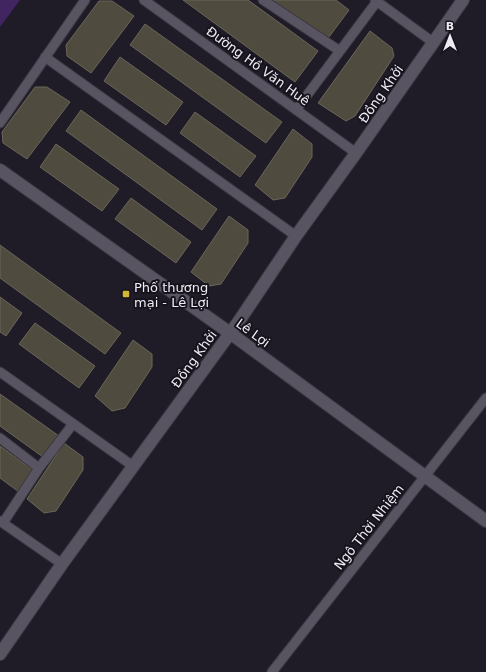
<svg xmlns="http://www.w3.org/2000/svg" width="486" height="672" viewBox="0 0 486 672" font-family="'DejaVu Sans',sans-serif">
<rect width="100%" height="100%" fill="#201c27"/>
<path fill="#402560" d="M0 0H20L0 27Z"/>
<path fill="#4f4b3e" stroke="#6a6659" d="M183 0H248L318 51 295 82Z
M270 0H336L349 10 326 41Z
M99 1H112L134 16 91 73 67 56 66 45Z
M145 24 282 122 266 143 130 45Z
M370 31 392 48 394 56 355 116 346 121 318 103Z
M120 57 183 102 166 125 104 81Z
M35 87H47L70 102 27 159 3 143 2 132Z
M81 110 217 209 202 230 66 131Z
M195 112 256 156 240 177 180 133Z
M293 129 312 144V157L285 198 273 200 255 185Z
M56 144 119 189 102 211 40 167Z
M131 198 191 242 176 263 115 219Z
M229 216 248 230V243L221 284 209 286 191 272Z
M0 245 121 333 105 354 0 278Z
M0 297 22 313 6 336 0 332Z
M35 323 95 366 79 388 19 344Z
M133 340 152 354V367L125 408 112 411 95 396Z
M0 394 59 436 43 457 0 426Z
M64 443 83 457V470L56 511 44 513 27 499Z
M0 446 34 471 19 492 0 478Z"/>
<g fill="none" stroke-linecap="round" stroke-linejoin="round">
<defs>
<path id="street" d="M144 0 356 153
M263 0 340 51
M375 0 434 43
M45 57 296 236
M296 110 378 0
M0 123 85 0
M0 372 133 466
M0 438 39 468
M0 521 62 564
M3 523 39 468 73 424
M272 672 486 398"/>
<path id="secondary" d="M0 170 230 333 486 521
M0 654 62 564 239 321 296 236 356 153 463 0"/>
</defs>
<use href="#street" stroke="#3c3841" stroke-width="11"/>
<use href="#secondary" stroke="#3c3841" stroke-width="14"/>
<use href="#street" stroke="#595461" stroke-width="9"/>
<use href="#secondary" stroke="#595461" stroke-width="12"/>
</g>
<rect fill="#d3b635" stroke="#17131d" stroke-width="1.5" x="122" y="290" width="8" height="8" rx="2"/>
<g text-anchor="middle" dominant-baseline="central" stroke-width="4" stroke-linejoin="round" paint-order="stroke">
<g font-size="13" fill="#eeebf3" stroke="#17131d">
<text transform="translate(258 66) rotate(36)">Đường Hồ Văn Huê</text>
<text transform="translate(381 94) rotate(-55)">Đồng Khởi</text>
<text transform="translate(253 333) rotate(36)">Lê Lợi</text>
<text transform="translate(194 359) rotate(-54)">Đồng Khởi</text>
<text transform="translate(369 527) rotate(-52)">Ngô Thời Nhiệm</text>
</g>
<g font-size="13" fill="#eeebf3" stroke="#17131d" text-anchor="start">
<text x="134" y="287">Phố thương<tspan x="134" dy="15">mại - Lê Lợi</tspan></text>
</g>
</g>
<g transform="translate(450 36)" stroke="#17131d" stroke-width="3" paint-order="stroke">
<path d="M0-3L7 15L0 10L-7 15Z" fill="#eeebf3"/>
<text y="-6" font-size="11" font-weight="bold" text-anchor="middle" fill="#eeebf3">B</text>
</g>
</svg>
